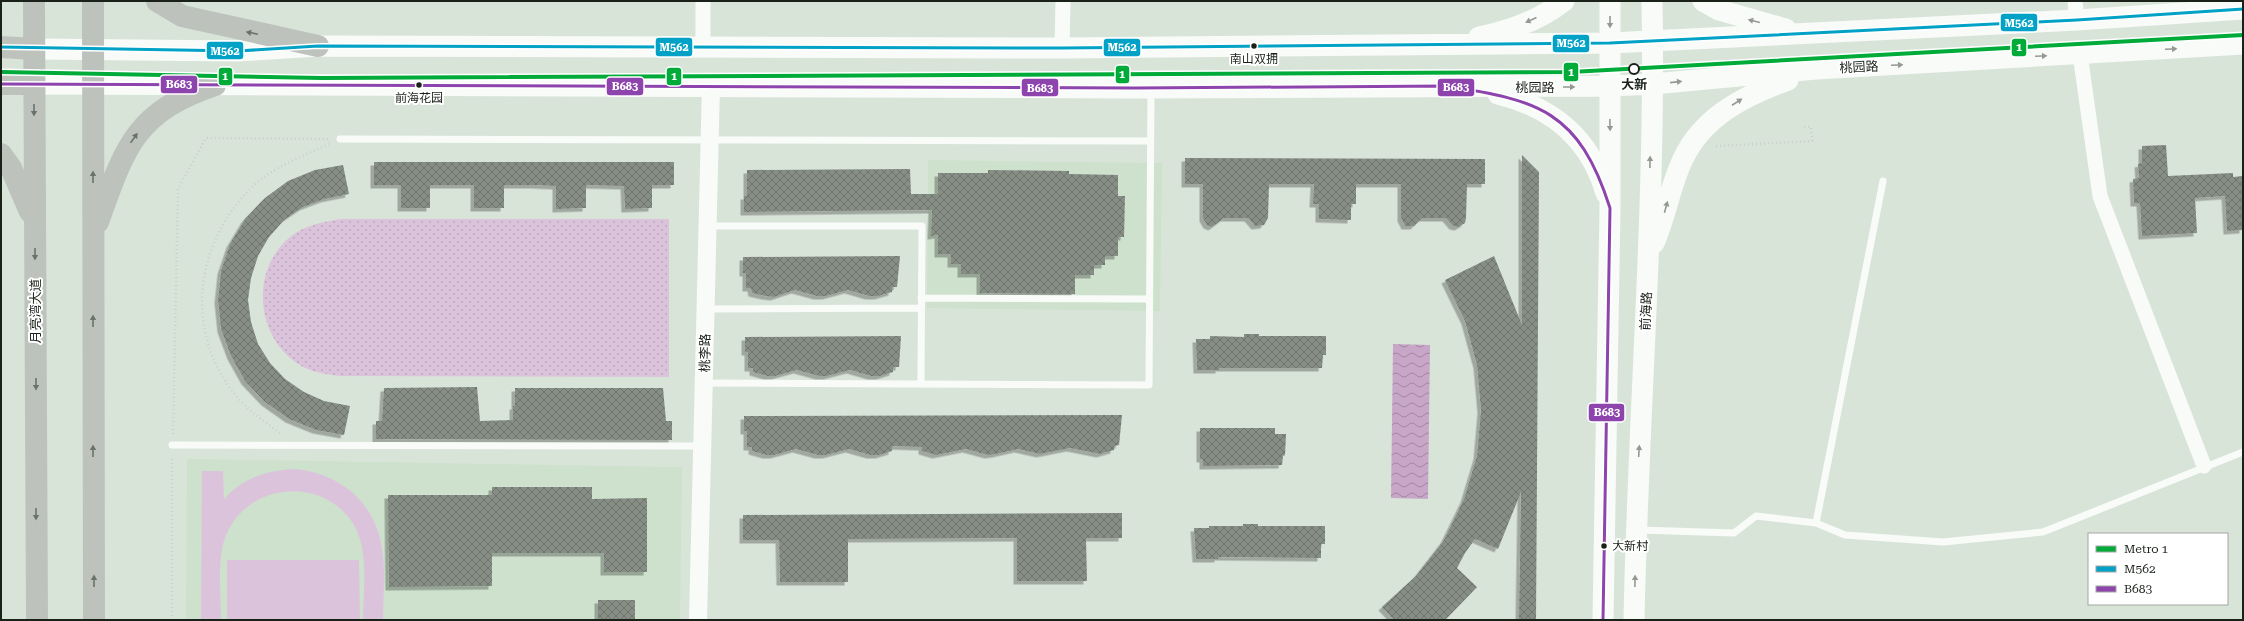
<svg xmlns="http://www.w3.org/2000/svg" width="2244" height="621" viewBox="0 0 2244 621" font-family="'Roboto Serif','Noto Sans SC',serif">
<defs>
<pattern id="garden-dots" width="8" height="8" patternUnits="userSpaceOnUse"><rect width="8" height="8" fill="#dbc4db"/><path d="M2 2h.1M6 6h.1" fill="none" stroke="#bba8bb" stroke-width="1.8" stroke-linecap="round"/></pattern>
<pattern id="water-waves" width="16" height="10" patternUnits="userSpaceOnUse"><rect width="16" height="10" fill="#c8a6c8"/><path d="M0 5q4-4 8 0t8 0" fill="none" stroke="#a287a2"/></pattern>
<pattern id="building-cross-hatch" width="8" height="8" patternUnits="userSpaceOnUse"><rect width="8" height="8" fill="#868e86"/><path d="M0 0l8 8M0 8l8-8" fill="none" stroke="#6d746d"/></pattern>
<filter id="shadow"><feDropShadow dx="-3.5" dy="3.5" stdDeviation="0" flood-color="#0004"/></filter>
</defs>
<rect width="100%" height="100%" fill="#d9e4d9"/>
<path fill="#cde1cd" d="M928 160 1162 163 1160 311 927 308Z
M187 459 682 467 680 620H186Z"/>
<path fill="#dbc4db" d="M295 469C340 473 376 503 382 549 386 572 383 597 383 620H363C363 591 369 553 355 527 325 474 245 482 225 538 217 560 221 596 221 620H201L202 471H223L224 499C243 478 267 470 295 469Z
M227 560H359L360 620H227Z"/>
<path fill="url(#garden-dots)" d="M341 219H669V377L340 376C332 375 322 374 313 371 258 352 245 274 290 237 305 225 322 222 341 219Z"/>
<path fill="url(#water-waves)" d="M1393 344 1430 345 1428 499 1391 498Z"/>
<path fill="url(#building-cross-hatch)" filter="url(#shadow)" d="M2166 145 2168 176 2233 173V177L2243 176V230L2227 231 2225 196 2195 198 2197 233 2142 236 2140 203H2134L2133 179 2139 178 2138 164 2142 163V146Z
M1522 155 1539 172 1536 620H1519L1521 492 1498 549 1475 539 1465 553 1457 568 1477 587 1445 620H1394L1382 607 1416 576 1444 540 1464 499 1477 456 1481 410 1477 365 1465 321 1445 280 1494 256 1522 325Z
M1185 158 1485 159V184H1467L1466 218 1465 223 1458 227 1453 226 1446 218H1422L1414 226H1405L1401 218V184H1356V204H1351V220L1319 219V204H1313L1314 184H1269L1268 218 1264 225 1255 226 1248 218H1224L1212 227 1207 225 1203 218V184H1185Z
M374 162H674V185H652V208L625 209 624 186 586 185V208L556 209V186L535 185H504V208H474V185H430V208H401V185H374Z
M343 165 349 194 324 199 303 207 284 220 269 237 258 256 251 278 248 300 251 322 258 344 270 363 285 379 304 392 324 401 350 406 344 435 316 430 289 419 265 402 245 381 231 356 221 329 218 300 221 271 230 244 245 219 265 198 288 181 315 170Z
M910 169 911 194H938V173H988V170L1069 171V174L1118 175V196H1125L1124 237H1118V256H1105V265H1094V275H1075V294L980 293V274H961V264H951V254H938V235L931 236 932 210 744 212V196H747V170Z
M900 256 897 287H892V292L878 296H869L848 290 826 296H817L795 290 774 297 765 296 752 293 751 288H746V273H743V257Z
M1244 334H1259V336H1326V355H1323L1322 368H1219V370H1197L1196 339H1210V336L1244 337Z
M901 336 899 367H893V372L880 376H871L850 370 827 376H819L797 370 775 376H767L753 372V368H748V352H745V337Z
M477 387 480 421 513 420V406H515V388H663L666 421H672V440L376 439V421H382L384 388Z
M1122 415 1119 445 1114 446V450L1100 454 1070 448 1040 454 1018 449 996 454 988 455 966 449 936 455 922 451V447L892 446V451L879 455H870L849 449 826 455H818L796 449 774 455H766L752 451V447H747V431H744V416Z
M1200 428H1275V434H1286L1285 455 1283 456 1282 465 1203 466V459H1200Z
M492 487H592V499L647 498V572H604V553H492V586L389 587 388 495H492Z
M1122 513V538H1086L1087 581H1017V538L848 539V582H780L779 540H743V515Z
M1243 524H1258V526H1325V544H1321V558L1218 557V559H1196L1194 528H1209V526H1243Z
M598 600H635V620H598Z"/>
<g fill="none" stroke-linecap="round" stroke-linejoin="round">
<path stroke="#cbcecb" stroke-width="2.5" stroke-dasharray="1 3" stroke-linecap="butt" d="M1716 146 1812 141 1811 127H1802
M280 433C262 420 245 408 232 391 184 326 196 242 252 187 273 167 303 156 329 144
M173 434 178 189 206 138 328 139
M172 620V457"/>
<path stroke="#f9fbf9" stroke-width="7" d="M340 139 1150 141
M709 226H922L921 384
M921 298 1149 299
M706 309 921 308
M704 383 1149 385 1151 90
M172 445 702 446
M1816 523 1845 535 1943 542 2043 532 2243 452
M1639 530 1734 533 1756 516 1816 523 1883 181"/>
<path stroke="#f9fbf9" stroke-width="15" d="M2075 1 2077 20
M703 48V1
M1062 48 1063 1
M2080 54 2100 196 2204 466"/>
<path stroke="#f9fbf9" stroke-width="18" d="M698 620 711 85"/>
<path stroke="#f9fbf9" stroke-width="21" d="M1703 1 1719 10 1786 29
M1479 37C1509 31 1540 20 1564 1
M34 49 238 51 318 46 1062 48 1610 43 2077 20 2243 9
M34 84 1135 88 1609 86 1653 84 1816 69 2243 44
M1498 94C1552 107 1590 138 1606 193
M1654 243C1666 216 1670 186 1683 159 1703 116 1746 95 1788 80
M1603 620 1610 208V1
M1634 620C1638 414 1656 207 1652 1"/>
<path stroke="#bdc2bd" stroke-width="22" d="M34 1 37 620
M93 1 94 620
M157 1 182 16 318 46
M1 47 34 49
M1 84H34
M1 154 11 168 30 212
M98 222C125 147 135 112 215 85"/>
<defs>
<path id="bus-1" d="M1 47 238 51 318 46 1062 48 1610 43 2077 20 2243 9"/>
<path id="bus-2" d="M1 84 1135 88 1446 86C1539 100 1579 111 1610 208L1603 620"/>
</defs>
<use href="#bus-1" stroke="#fff" stroke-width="6"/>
<use href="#bus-2" stroke="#fff" stroke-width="6"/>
<use href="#bus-1" stroke="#01a2c5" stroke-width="3"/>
<use href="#bus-2" stroke="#8e44ad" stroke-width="3"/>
<defs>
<path id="metro-1" d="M1 72 322 78 1571 72 2243 35"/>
</defs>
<use href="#metro-1" stroke="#fff" stroke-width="7"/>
<use href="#metro-1" stroke="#00ab39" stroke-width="4"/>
</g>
<defs><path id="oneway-solid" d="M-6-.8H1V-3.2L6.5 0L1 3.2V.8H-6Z"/></defs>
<g fill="#949994">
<use href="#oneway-solid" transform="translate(1531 20) rotate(156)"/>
<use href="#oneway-solid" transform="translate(1754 21) rotate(-166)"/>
<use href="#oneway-solid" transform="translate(1610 22) rotate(90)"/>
<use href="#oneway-solid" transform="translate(2171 49) rotate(-3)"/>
<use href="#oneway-solid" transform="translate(2041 56) rotate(-3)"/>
<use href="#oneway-solid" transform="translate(1897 65) rotate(-3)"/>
<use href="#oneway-solid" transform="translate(1676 82) rotate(-6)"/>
<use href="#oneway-solid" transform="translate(1569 87)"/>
<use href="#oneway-solid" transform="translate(1737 102) rotate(-33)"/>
<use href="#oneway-solid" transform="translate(1610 125) rotate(89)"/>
<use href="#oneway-solid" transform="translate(1650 162) rotate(-89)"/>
<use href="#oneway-solid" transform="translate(1666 207) rotate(-75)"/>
<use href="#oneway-solid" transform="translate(1639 451) rotate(-87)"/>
<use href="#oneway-solid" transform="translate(1635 581) rotate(-89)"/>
</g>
<g fill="#6b726b">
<use href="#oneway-solid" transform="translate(252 33) rotate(-168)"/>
<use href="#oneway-solid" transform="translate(34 110) rotate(90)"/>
<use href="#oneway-solid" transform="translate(134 138) rotate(-55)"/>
<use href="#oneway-solid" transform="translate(93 177) rotate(-90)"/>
<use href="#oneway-solid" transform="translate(35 254) rotate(90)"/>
<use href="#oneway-solid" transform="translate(93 321) rotate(-90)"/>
<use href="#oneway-solid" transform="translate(36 384) rotate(90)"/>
<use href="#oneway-solid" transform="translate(93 451) rotate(-90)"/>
<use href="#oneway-solid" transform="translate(36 514) rotate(90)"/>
<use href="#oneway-solid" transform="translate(94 581) rotate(-90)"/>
</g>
<g fill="#192119" stroke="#fff" stroke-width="1.5">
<circle cx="1254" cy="46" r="3.5"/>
<circle cx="419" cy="85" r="3.5"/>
<circle cx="1604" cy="546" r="3.5"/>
</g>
<circle fill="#fff" stroke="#192119" stroke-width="2" cx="1634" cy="69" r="5"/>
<g text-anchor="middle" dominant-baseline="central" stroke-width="4" stroke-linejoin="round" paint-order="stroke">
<g font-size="12" fill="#192119" stroke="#fff">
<text x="1254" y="59">南山双拥</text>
<text x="419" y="98">前海花园</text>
<text x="1612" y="546" text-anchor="start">大新村</text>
</g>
<g font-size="13" fill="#192119" stroke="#fff">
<text transform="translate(1859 67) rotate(-3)">桃园路</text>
<text x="1535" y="87">桃园路</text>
<text transform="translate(35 311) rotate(-90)">月亮湾大道</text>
<text transform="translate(1646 311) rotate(-87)">前海路</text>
<text transform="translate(705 353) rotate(-89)">桃李路</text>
</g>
<g font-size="13" font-weight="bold" fill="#192119" stroke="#fff">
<text x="1634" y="84">大新</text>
</g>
</g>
<g stroke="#fff" stroke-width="1.5">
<rect x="2000" y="13" width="38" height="19" rx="4" fill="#01a2c5"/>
<rect x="1552" y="34" width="38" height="19" rx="4" fill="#01a2c5"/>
<rect x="655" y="37" width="38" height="20" rx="4" fill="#01a2c5"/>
<rect x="2011" y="38" width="16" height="19" rx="4" fill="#00ab39"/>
<rect x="1103" y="38" width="38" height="19" rx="4" fill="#01a2c5"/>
<rect x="206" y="41" width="38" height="19" rx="4" fill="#01a2c5"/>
<rect x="1563" y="62" width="16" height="20" rx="4" fill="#00ab39"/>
<rect x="1115" y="65" width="15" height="19" rx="4" fill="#00ab39"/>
<rect x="218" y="67" width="15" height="19" rx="4" fill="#00ab39"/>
<rect x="666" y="67" width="16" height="19" rx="4" fill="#00ab39"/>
<rect x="160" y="75" width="38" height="19" rx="4" fill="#8e44ad"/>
<rect x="606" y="77" width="38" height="19" rx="4" fill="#8e44ad"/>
<rect x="1437" y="78" width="38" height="19" rx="4" fill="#8e44ad"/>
<rect x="1021" y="78" width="38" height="19" rx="4" fill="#8e44ad"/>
<rect x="1588" y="403" width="37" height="19" rx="4" fill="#8e44ad"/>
</g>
<g font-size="11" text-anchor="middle" font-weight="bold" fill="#fff">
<text x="2019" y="27">M562</text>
<text x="1571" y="47">M562</text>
<text x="674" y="51">M562</text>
<text x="2019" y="51">1</text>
<text x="1122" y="51">M562</text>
<text x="225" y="55">M562</text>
<text x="1571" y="76">1</text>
<text x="1122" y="78">1</text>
<text x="225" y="80">1</text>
<text x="674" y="80">1</text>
<text x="179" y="88">B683</text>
<text x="625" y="90">B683</text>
<text x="1456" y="91">B683</text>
<text x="1040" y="92">B683</text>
<text x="1607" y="416">B683</text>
</g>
<rect width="2244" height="621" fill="none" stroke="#192119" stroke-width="4"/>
<rect x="2088" y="533" width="140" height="72" fill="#ffffff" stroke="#a3a6a3"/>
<rect x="2096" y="546" width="20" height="6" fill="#00ab39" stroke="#a3a6a3"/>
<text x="2124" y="553" font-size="12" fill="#192119">Metro 1</text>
<rect x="2096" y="566" width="20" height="6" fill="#01a2c5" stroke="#a3a6a3"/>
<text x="2124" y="573" font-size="12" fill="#192119">M562</text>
<rect x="2096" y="586" width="20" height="6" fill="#8e44ad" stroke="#a3a6a3"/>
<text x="2124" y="593" font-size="12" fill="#192119">B683</text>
</svg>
